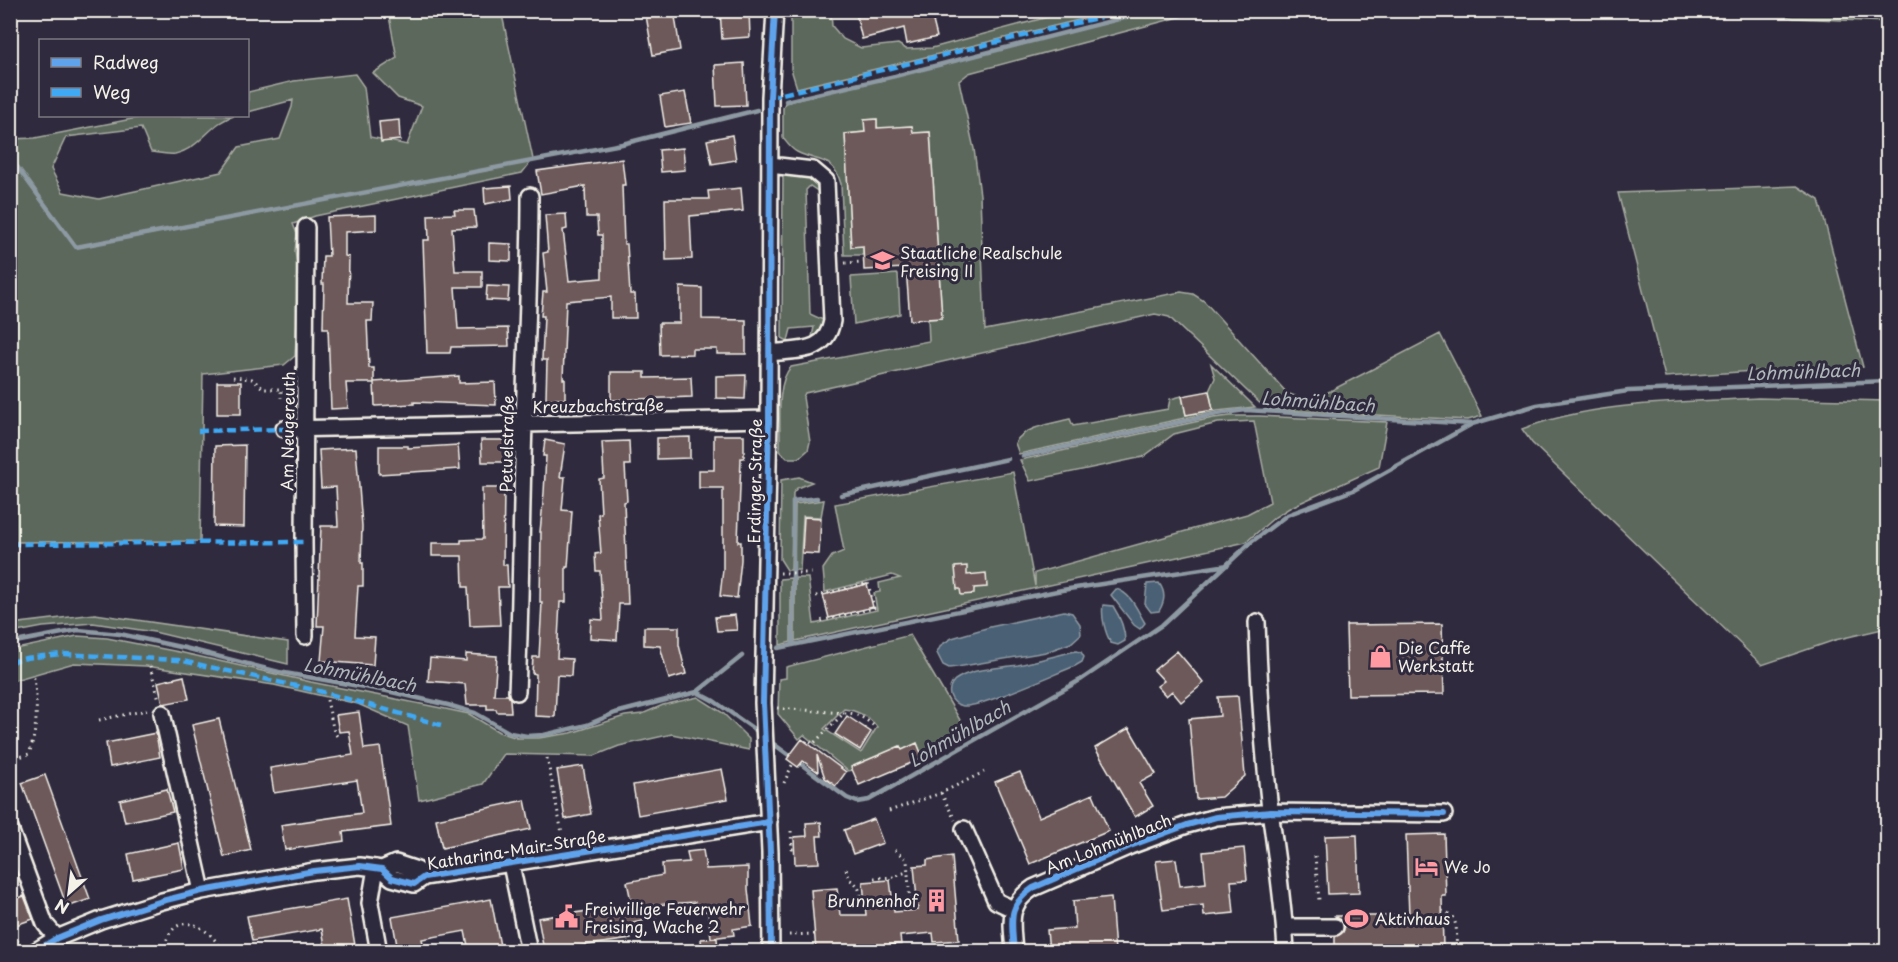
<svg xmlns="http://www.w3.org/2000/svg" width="1898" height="962" viewBox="0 0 1898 962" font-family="'Playpen Sans',sans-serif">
<rect width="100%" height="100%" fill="#2f2a3d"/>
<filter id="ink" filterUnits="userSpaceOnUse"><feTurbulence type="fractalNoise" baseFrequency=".0167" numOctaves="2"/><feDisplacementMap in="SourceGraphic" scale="12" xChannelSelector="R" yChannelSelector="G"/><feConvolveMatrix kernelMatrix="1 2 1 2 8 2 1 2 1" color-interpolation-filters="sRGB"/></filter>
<g filter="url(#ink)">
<path fill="#5b675c" stroke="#a8aca2" stroke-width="1.5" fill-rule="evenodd" d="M501 10 533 159 522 173 315 216 293 224 297 234 295 251 299 281 295 356 284 365 203 374 200 541 11 542 10 139 35 138 147 116H234C210 122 202 148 175 154 168 155 159 153 151 152L141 128 66 137 51 169 63 192 99 199 221 172 239 147 280 139 292 107 293 100 248 112V92L294 81 355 74 364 87 370 137 407 145 422 106 398 98 373 73 397 58 388 11Z
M1159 10 1202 11 969 73 959 81 974 149 980 195 985 330 1181 292 1193 294 1204 301 1287 393 1305 400H1313L1440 334 1482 416 1468 420 1266 409 1169 317 1155 314 805 393 803 397 810 442 808 450 799 458H787L780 451C781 428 775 383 791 367L929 341 928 319 942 318 930 132 913 133 912 126 898 127 884 243 877 119 865 120V132L845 134 851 246H863V255H844L841 184C833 155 818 163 797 152 791 149 787 143 783 138V108L785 103Z
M791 11H831L832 26 843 39 861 48 898 44 906 49 932 48 1070 11H1116L797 88 791 69Z
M1760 11H1887V22L1794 18Z
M788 173 811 177 816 183 819 192 810 186 806 190 810 314 823 320C823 329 822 333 815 338L812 337 814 327 791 329 788 341 782 338 783 175Z
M1797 186 1819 200 1863 367 1754 371 1665 377 1618 193Z
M898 274 900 314 854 324 851 277Z
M1211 364 1255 407 1217 411 1019 454 1015 443C1023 427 1054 423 1070 419L1073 426 1168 409 1170 399 1182 396 1186 415 1213 410 1209 391 1215 378Z
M1758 398 1888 401 1887 628 1835 640 1762 665 1532 443 1522 429C1597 401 1679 403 1758 398Z
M1230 416H1260L1387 422 1379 467 1291 507 1275 517 1246 542 795 641V578H808L814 624 877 610 874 593 880 592 879 583 900 578 892 575 825 592 823 569 832 556 844 551 835 504 1013 472 1035 586V573L1247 514 1270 502 1254 421 1218 423 1174 434 1143 457 1030 481 1020 460 1213 418Z
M799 477 812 482 797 488 793 493 791 570H787L780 559 781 480Z
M824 500 821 517 803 516 800 570H794L795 504Z
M791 578V642L780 645V579Z
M95 614 288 642V664L154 632 93 623 43 627 11 633V624Z
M910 635 967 732 923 758 917 743 902 750 900 746 858 769 848 771 804 735 799 739 778 714 779 679 786 678V667ZM844 709C856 710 870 717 877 727L861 753 824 729Z
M77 636 107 638 179 652 311 682 441 708 469 714 499 732 517 738H539L571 733 625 716 642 714 663 705 698 697 723 713 749 739V750L672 734 619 746 594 756 504 754 483 784 419 800 408 726 358 704 274 685 146 666 74 663 11 681V650Z"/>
<path fill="#4a6075" stroke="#8e9aa3" stroke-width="1.5" d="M1159 583C1166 593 1165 601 1159 611L1151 612 1145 604 1147 584Z
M1116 589C1131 593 1137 610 1145 623L1140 629 1134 625 1111 595Z
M1103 605 1113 606C1120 617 1125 628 1125 641L1118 645 1111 643C1105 633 1101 616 1103 605Z
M1064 611 1072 613 1080 624 1081 634 1071 643 1046 652 957 667 949 668 943 665 937 653 941 645 952 638 990 627Z
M1076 651 1081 652 1084 657 1082 662 1075 666C1054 674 980 708 963 706 957 705 952 701 950 695 948 687 953 680 960 677 978 668 999 668 1018 665 1038 661 1057 655 1076 651Z"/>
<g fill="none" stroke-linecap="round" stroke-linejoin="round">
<path stroke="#8e9aa3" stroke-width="4.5" d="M786 101 895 76 1154 10
M10 157 76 247 622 144 757 110
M1023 456 1217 414 1246 410 1472 424
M841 495 1008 459
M10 643 78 630 120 634 185 648 279 672 387 691 448 705 475 713 510 733 527 736 544 735 587 725 615 713 697 692 714 701 761 734
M793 645V501L817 498
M778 648 1062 590 1228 565
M697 692 742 656
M767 739 847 798 857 802 869 800 1082 679 1162 625 1250 543 1287 515 1354 490 1472 424 1537 405 1628 391 1888 381"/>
</g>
<path fill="#6d585a" stroke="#f4f1e8" stroke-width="1.5" d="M645 10H674L680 50 653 55Z
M720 10H749L750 37 722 39Z
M855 10H957V15L933 21 937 37 907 44 904 28 862 39Z
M744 63 746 105 717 106 715 65Z
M685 92 691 123 665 127 660 96Z
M877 119V128L912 126 913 133 930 132 942 318 910 320 906 268 864 270 863 246 851 247 845 134 865 132 864 120Z
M399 120 400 140 381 142 379 122Z
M732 135 736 160 712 164 707 140Z
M683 148 685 170 661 172 659 150Z
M622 159 625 185H622L624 244H627L630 294H635L636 318H611V297L566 301 563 379H565V399H546L547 360H542L544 316H541L543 292H547L543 253 548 252 545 215 566 214 567 229 563 230 569 281 602 278V235H598L597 217H586L585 186 541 194 537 171Z
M511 186 512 199 485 204 484 188Z
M741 188 743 211 690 216 692 259 666 260 665 199H709L708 191Z
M454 210H474L476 227 452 228 455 271H482V287H455L458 329 508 328 509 346 451 347 450 353H427L423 240H429L428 215 455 214Z
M376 215V230L345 232V256L349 257 348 303H373L372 321H367L369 368H374V382L459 376V383L495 382 496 405 414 402V404L375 406 374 383H346L348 408 331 409 328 328H323L324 284H322L323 256H329L327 217Z
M489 243 511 244V261L489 260Z
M487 286 509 287 508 301 486 300Z
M680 287 702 288V319L746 320V354H717V349H692V354L660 355 659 323H680Z
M611 372H645V378L691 377 692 397 611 400Z
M746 375 745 399 716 398V376Z
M217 382H241V414H217Z
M1209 391 1213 410 1186 415 1182 396Z
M714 435H744V458H741L738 542H741V560L737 598 720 596 723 569V488H699V470H714Z
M690 437V458L657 459V438Z
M481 440H505V462H482Z
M545 440 565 444 560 477H565L562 510 572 511 568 567H566V602H560L557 658 572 659 571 676 557 675 555 717 535 716 536 674 532 673 533 657H539L542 602H540L541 532H540L544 493 546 456H543Z
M629 441 630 465H625L627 501 624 502 628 604H619L617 640 590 638 591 619 603 620 600 571H596L595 554 601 553 598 514 601 513 599 479 604 478 602 442Z
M245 445 244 527 214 526 215 446Z
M458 445 460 469 379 474V446H408V448Z
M356 448 362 526 361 563H363V586H358L355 636 375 637 373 665 321 661 324 626H317L321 526H338L336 487 321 488 319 450Z
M482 488H504L503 565H507L508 587H498L500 625 470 626 468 587H463L462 556H432V543H461V540L483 539Z
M804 517 821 518 819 554 802 553Z
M967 566V575L986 573 987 587 974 588V594L961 595 960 589H957L955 567Z
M867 584 873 607 829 618 823 595Z
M735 615 737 630 717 631 715 617Z
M1442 624 1444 694 1348 695 1346 625Z
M644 627H679V645L686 674 669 679 660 646 644 645Z
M1177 651 1204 683 1181 702 1172 691 1166 696 1157 686 1164 681 1154 670Z
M466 654 497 656 494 695H508L510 699 511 712H497L496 709H487V705H467L465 684 428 681 430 658 466 661Z
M184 676 189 699 163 704 158 682Z
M1238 696 1245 776 1221 797 1196 799 1189 719 1220 716 1218 697Z
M359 712 364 749 380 747 391 826 343 832 344 841 285 850 281 825 362 813 357 780 274 793 270 768 353 755 349 731 339 732 336 715Z
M847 716 871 732 860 750 835 734Z
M219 719 251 850 224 857 192 725Z
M1129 728 1156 774 1139 783 1153 806 1135 817 1095 748Z
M156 733 160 757 110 767 106 743Z
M802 739 846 772 836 786 825 778 817 755 818 772 803 761 798 767 787 759Z
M917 743 923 758 859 785 851 767 900 746 902 750Z
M583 766 591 814 565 819 557 770Z
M722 769 728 799 638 815 633 785Z
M1020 772 1039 817 1093 794 1109 831 1030 864 995 782Z
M45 775 90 899 67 907 22 783Z
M167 789 173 812 125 822 120 800Z
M525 800 531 829 442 848 436 819Z
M874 819 883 843 853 854 844 830Z
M821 822 822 836H817L819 863 795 864 794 837 807 836 806 823Z
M1444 834 1446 896H1442L1443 951H1335V937L1343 932 1345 926 1343 922 1335 916H1409L1406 835Z
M1357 835 1359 893 1328 894 1325 836Z
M179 843 184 869 133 879 128 854Z
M1244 848 1247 880 1231 881 1234 913 1204 916 1203 905 1163 910 1156 861 1176 859 1180 886 1206 883 1203 852Z
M703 850 706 869 748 867V889L752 926 733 929 734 935 711 938 708 911 697 912 695 902 654 905 656 918 628 924 631 939 544 951 538 918 632 905 627 882 663 875 662 864 689 862 687 852Z
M952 856 959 940 934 942 933 933 900 936 901 944 870 946 866 951H816L811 890 837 888 840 915H866L863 882 890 880 894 912 918 910 914 866 927 865V860Z
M24 896 33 919 10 927V901Z
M1111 897 1115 951H1049L1047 930 1075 928 1073 901Z
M347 899 356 951H326L322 929 252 941 247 916Z
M491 899 501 951H469L465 931 422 939 425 951H398L392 917Z
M717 938 718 951H702L701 939Z"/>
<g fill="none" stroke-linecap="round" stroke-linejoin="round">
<defs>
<path id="minor" d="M769 353C796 349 826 355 832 321L826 181 813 170 770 165
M284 429 769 419
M1257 622C1259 685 1263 747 1270 810 1276 857 1284 904 1286 952
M305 636 304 542 306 227
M517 692C521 603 521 513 524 424 526 348 530 272 530 196
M162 713 202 891
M10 829 45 924 57 938
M964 829 996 901 1013 909
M511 864 529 952
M376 868 370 903 379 952
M382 869 396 863 417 870 424 877
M1285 927H1335
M34 952 57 938 101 920 162 901 202 891 314 871 360 866 382 869 392 878 414 884 424 877 769 822
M771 952 770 852 763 703 769 419 770 97 775 10
M1014 952C1012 922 1006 906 1033 888L1130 846 1187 825 1216 817 1271 812 1444 814"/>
</defs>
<use href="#minor" stroke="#f4f1e8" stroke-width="20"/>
<path stroke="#f4f1e8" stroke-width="3" stroke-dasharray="1.5 4.5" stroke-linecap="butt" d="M845 263 864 262
M233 377 252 379 264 389H281V398
M780 573H814
M816 596 868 583 874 608 820 621
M150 666 159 700
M327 700 334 732 337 736
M777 708 844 713
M99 720 147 710
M806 742 807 740 813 744 844 713C855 712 866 719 874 726
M547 758 562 833
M10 760 29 754C38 729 38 699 33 673
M784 783 793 763
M941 793 955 820
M889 811 941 793 984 772
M791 831 792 849H794
M895 850 907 860 910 902
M1315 856 1319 900
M846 869 850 880C862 885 861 899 863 911
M874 878 896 877 900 874 908 872
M1442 911C1461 915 1456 937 1456 952
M10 931 19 943
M789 935 815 934
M165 952C165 928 184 915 204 930 212 935 218 944 224 952"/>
<use href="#minor" stroke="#2f2a3d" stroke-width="15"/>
<path stroke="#3fa9f5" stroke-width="4.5" stroke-dasharray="9 4.5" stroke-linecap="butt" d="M770 97 1130 10
M198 431 284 429
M10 544 304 542
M10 662 26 658 61 654 178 660 319 691 441 725"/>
<defs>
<path id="cycleway" d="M34 952 57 938 101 920 162 901 202 891 314 871 360 866 382 869 392 878 414 884 424 877 769 822
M771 952 770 852 763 703 769 419 770 97 775 10
M1014 952C1012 922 1006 906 1033 888L1130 846 1187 825 1216 817 1271 812 1444 814"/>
</defs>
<use href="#cycleway" stroke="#2f2a3d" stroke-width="10"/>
<use href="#cycleway" stroke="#60a3ed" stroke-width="6"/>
</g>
</g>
<defs>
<symbol id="school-bare" viewBox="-9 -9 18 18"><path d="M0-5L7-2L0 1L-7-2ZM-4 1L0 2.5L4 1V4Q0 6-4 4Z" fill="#ff9aa2" stroke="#2f2a3d" stroke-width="2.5" paint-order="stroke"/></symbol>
<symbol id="shop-bare" viewBox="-9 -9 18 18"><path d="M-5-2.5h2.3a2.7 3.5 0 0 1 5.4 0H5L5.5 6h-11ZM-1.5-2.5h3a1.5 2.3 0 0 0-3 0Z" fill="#ff9aa2" stroke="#2f2a3d" stroke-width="2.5" paint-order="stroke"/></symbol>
<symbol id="hotel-bare" viewBox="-9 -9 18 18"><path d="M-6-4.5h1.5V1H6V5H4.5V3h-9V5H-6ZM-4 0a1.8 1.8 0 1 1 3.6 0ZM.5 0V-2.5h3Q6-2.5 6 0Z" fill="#ff9aa2" stroke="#2f2a3d" stroke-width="2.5" paint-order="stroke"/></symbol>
<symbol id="building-bare" viewBox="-9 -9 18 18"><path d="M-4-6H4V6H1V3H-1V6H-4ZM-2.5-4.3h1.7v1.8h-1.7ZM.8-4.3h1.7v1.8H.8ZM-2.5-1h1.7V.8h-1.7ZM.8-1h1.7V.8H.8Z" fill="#ff9aa2" stroke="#2f2a3d" stroke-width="2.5" paint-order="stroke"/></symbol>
<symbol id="civic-bare" viewBox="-9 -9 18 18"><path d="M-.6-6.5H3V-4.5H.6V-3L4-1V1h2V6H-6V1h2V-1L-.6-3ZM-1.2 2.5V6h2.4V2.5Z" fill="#ff9aa2" stroke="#2f2a3d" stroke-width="2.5" paint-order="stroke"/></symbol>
<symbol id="stadium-bare" viewBox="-9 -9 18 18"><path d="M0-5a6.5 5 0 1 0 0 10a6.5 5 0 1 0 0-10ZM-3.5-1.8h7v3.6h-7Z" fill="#ff9aa2" stroke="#2f2a3d" stroke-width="2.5" paint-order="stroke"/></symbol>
</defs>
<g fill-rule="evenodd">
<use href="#school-bare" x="866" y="244" width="33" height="33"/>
<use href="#shop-bare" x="1364" y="640" width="33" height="33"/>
<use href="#hotel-bare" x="1410" y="850" width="33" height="33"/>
<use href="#building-bare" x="920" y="884" width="33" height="33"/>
<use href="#civic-bare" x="550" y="900" width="33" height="33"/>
<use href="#stadium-bare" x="1340" y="902" width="33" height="33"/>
</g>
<g text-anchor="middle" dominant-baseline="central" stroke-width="6" stroke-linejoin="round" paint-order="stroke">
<g font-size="16" fill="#f4f1e8" stroke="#2f2a3d" text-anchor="start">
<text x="900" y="252">Staatliche Realschule<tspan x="900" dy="18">Freising II</tspan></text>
<text x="1398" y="647">Die Caffe<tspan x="1398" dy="18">Werkstatt</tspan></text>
<text x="1444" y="866">We Jo</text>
<text x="918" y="900" text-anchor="end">Brunnenhof</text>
<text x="584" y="908">Freiwillige Feuerwehr<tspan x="584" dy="18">Freising, Wache 2</tspan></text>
<text x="1375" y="918">Aktivhaus</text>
</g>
<g font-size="16" fill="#f4f1e8" stroke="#2f2a3d">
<text transform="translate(598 405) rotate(-1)">Kreuzbachstraße</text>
<text transform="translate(287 431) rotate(-89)">Am Neugereuth</text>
<text transform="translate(506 444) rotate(-89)">Petuelstraße</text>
<text transform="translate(754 481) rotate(-89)">Erdinger Straße</text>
<text transform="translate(1108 843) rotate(-22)">Am Lohmühlbach</text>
<text transform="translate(516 849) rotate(-9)">Katharina-Mair-Straße</text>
</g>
<g font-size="18" font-style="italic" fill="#b0b7ba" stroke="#2f2a3d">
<text transform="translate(1803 371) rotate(-2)">Lohmühlbach</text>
<text transform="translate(1318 401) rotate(4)">Lohmühlbach</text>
<text transform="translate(360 674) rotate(11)">Lohmühlbach</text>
<text transform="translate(959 733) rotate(-30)">Lohmühlbach</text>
</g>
</g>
<rect width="1898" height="962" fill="none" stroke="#2f2a3d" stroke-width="36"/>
<rect x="18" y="18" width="1862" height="926" fill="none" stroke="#f4f1e8" stroke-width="2" filter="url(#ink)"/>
<rect x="39" y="39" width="210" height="78" fill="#2f2a3d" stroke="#7e7a81" stroke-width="1.5"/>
<rect x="51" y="58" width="30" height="9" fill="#60a3ed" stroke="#7e7a81" stroke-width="1.5"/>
<text x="93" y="69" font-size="18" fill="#f4f1e8">Radweg</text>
<rect x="51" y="88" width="30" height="9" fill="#3fa9f5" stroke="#7e7a81" stroke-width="1.5"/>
<text x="93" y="99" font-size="18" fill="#f4f1e8">Weg</text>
<g transform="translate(69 893) rotate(208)" stroke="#2f2a3d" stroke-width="4.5" paint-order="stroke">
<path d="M0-4.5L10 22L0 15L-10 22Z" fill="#f4f1e8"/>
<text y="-9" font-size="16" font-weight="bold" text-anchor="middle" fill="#f4f1e8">N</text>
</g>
</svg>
